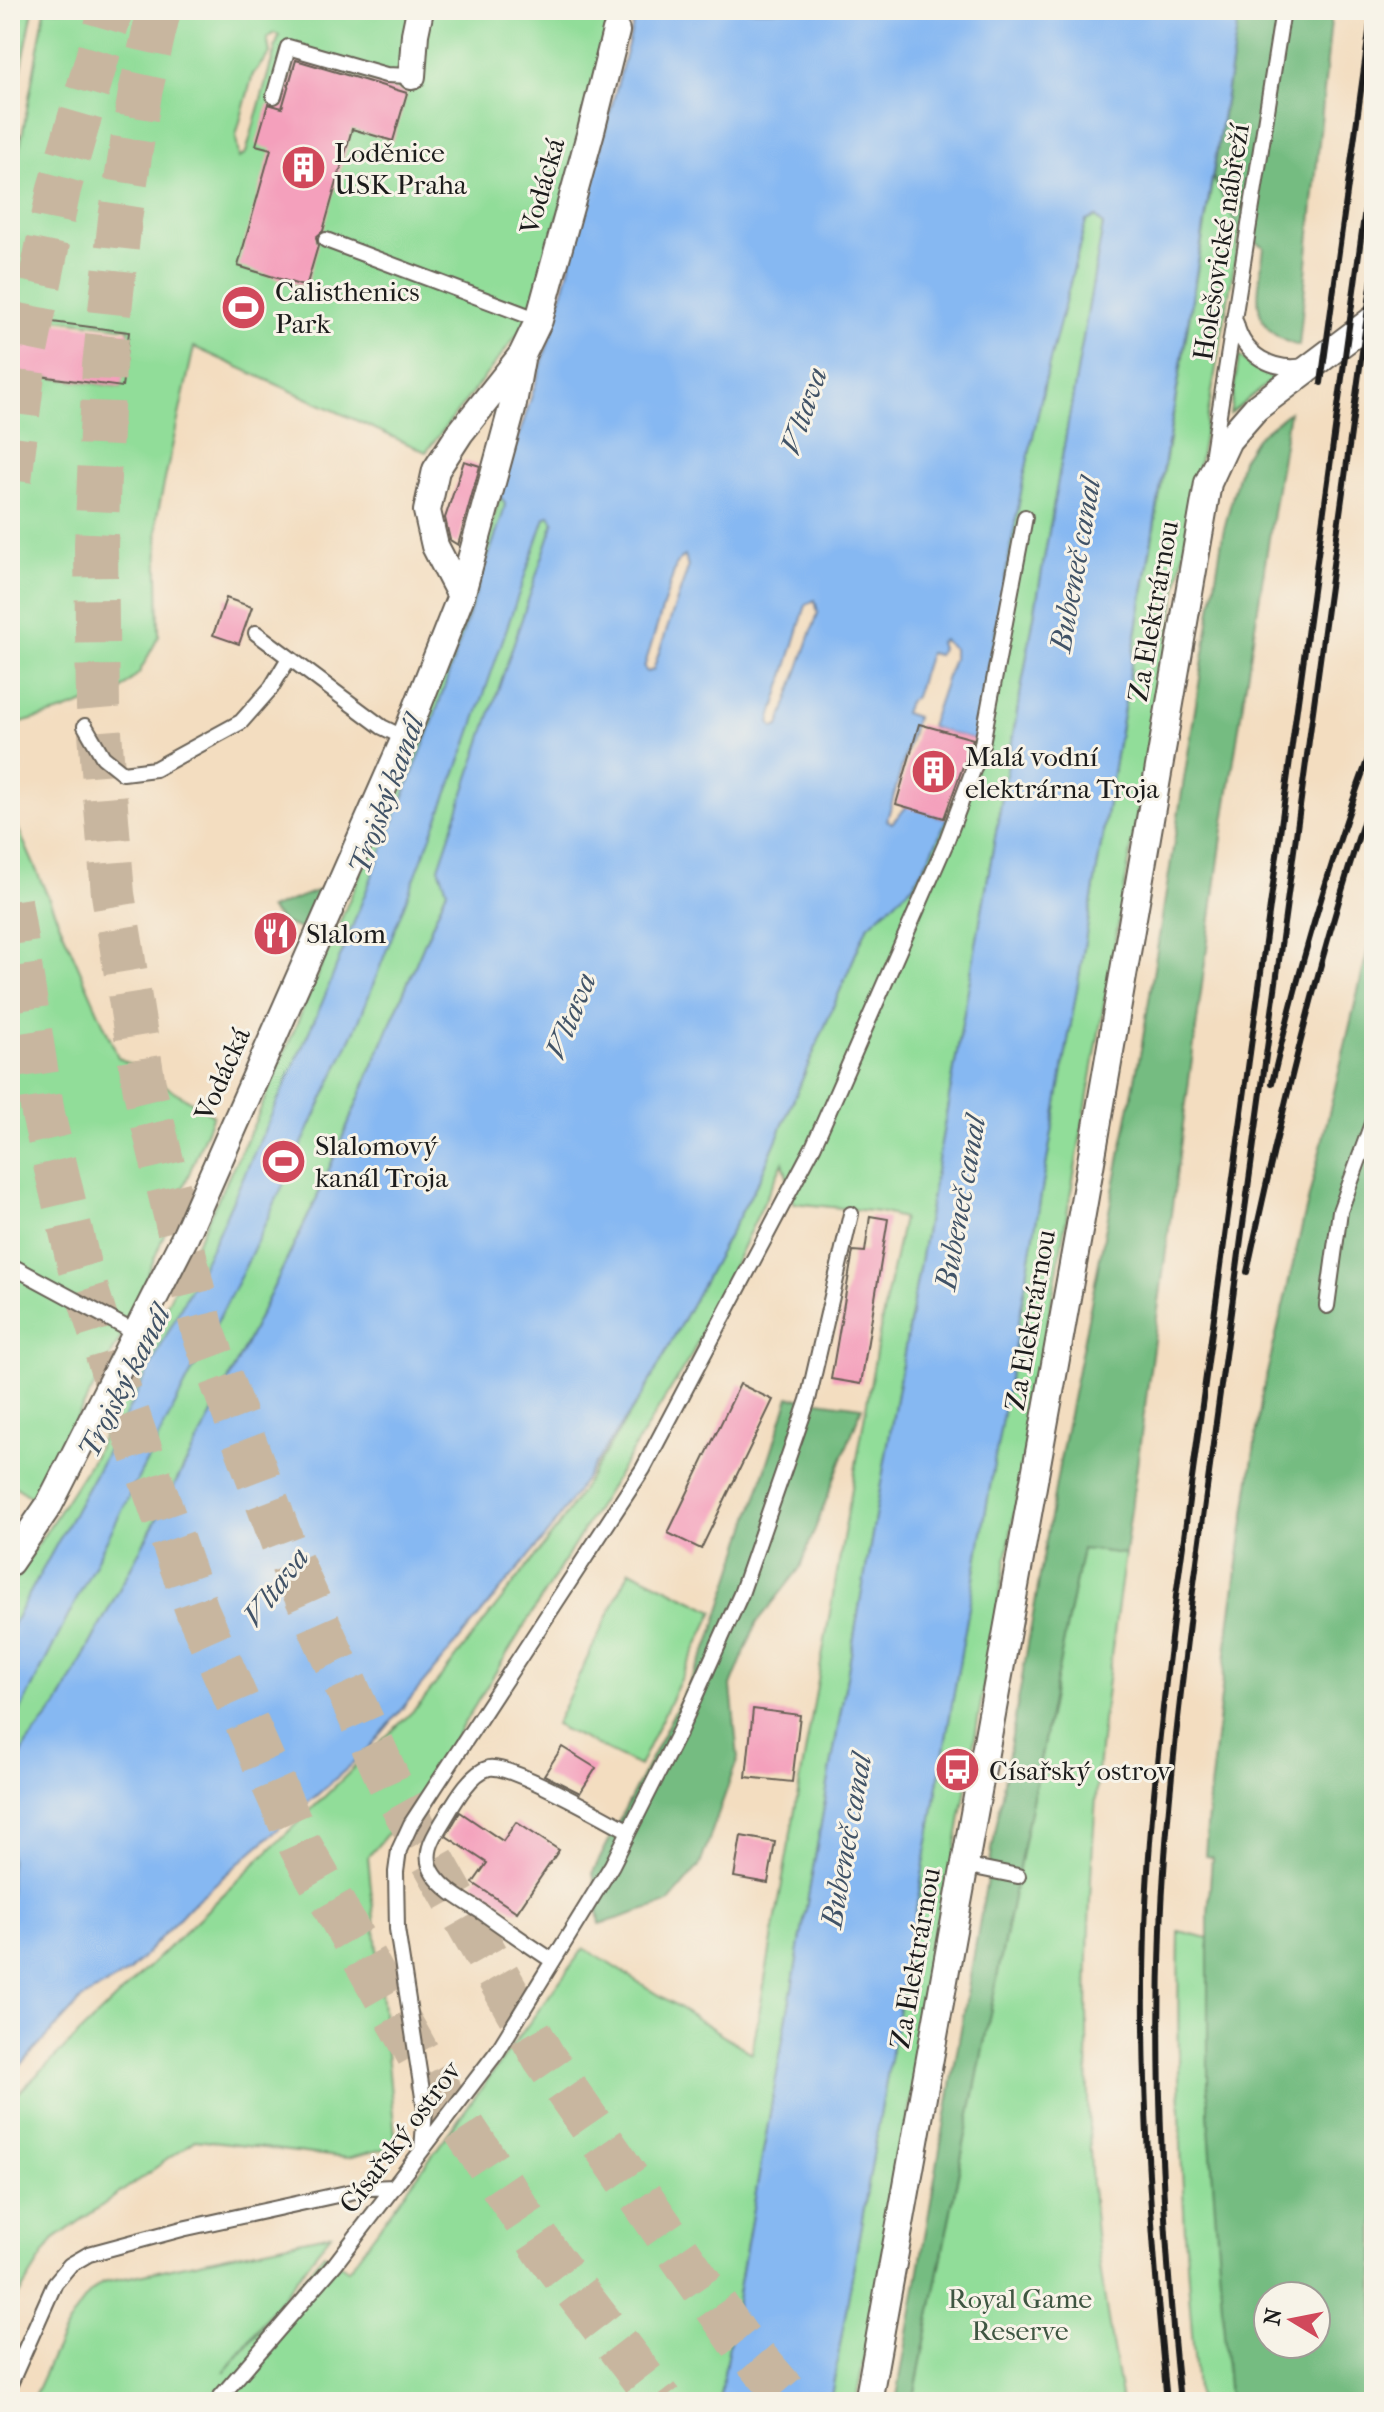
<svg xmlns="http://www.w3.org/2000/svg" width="1384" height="2412" viewBox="0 0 1384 2412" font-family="'IM FELL French Canon',serif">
<rect width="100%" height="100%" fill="#f7f3e8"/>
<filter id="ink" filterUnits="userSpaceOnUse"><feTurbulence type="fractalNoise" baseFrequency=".0125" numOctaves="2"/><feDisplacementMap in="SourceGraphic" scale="16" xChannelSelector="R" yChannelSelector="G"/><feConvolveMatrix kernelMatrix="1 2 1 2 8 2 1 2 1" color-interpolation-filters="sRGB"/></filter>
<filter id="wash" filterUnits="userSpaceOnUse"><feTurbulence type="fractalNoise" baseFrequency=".006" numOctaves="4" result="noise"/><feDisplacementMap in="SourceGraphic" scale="32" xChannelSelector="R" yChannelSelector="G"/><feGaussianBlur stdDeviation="1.8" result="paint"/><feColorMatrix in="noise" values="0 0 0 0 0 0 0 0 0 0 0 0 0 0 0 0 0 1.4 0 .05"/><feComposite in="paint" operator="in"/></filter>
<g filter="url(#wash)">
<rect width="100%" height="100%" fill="#f3ddc0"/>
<path fill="#91dd99" stroke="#567c5a" stroke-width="2" fill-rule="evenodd" d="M10 10H33L10 127Z
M45 10H615L535 302 521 330 426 452 194 347 157 516 159 636 139 673 120 691 57 713 10 726V372L121 387 129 328 15 314 10 335V202ZM274 33 279 35 246 153 239 158 236 136 253 74 270 53 267 38Z
M1213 177 1240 232 904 2140 856 2402H830L1077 989Z
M1096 216 1103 225 719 2402H31C48 2368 71 2305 102 2283L331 2234 224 2372 324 2254 348 2270 584 1948 752 2053 881 1324 903 1218 879 1212 794 1203 783 1162 691 1356 421 1793 368 1857 396 2146 347 2158 195 2140 53 2240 10 2309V2101L420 1704 558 1527 644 1392 761 1176 867 927 913 885 930 856 947 819 975 740 1023 481 1048 368 1086 221Z
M1239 356 1257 370 1274 378 1230 414Z
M500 496 550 515 554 522 447 890 316 1200 209 1420 67 1688 57 1706 26 1745 10 1781V1588L91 1461 255 1122 367 858 463 624Z
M10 810 118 1057 213 1115 126 1328 33 1498 10 1483Z
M1082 1548 1125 1554C1115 1626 1104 1699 1098 1772 1087 1908 1083 2048 1092 2185 1096 2258 1110 2330 1122 2402H913Z
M630 1570 714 1611 639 1766 555 1725Z
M1179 1931 1221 1941 1374 2402H1198C1183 2245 1176 2088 1179 1931ZM1268 2296H1316V2344H1268Z"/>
<path fill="#74bc81" stroke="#486c4e" stroke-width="2" fill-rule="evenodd" d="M1240 10H1332L1299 346C1244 331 1259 291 1264 247L1240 232 1213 177Z
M1289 412 1224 822 1125 1554 1082 1549 913 2402H896L1060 1460 1142 1044 1223 533 1242 460 1256 438Z
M329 886 306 931 284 923 269 909Z
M1374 924V2402H1229L1208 2113V1914L1212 1857 1205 1856 1209 1798 1230 1620 1262 1394ZM1268 2296H1316V2344H1268Z
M789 1397 862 1407 800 1568 756 1624 731 1686 738 1758 700 1865 668 1903 600 1924 593 1872 709 1644Z"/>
<path fill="#86b8f2" stroke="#516a87" stroke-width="2" fill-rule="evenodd" d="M637 10H1240L1077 989 830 2402H719L1103 225 1096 217 1086 221 1048 368 1023 481 975 740 930 727 953 659V648L943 640 939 642 941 649 938 655 929 653 915 697 908 702 904 713 916 717 887 820 892 823 907 806 947 819 930 856 913 885 867 927 761 1176 644 1392 549 1532 366 1752 190 1906 129 1972 82 1999 10 2077V1781L26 1745 57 1706 67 1688 209 1420 316 1200 447 890 439 868 554 522 550 515 545 518 466 746 359 1021 246 1265 10 1731V1629L101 1463 211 1248 322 1003 432 724 503 513 505 504 500 496 554 325ZM685 556 688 568 653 670 647 672 644 668 676 565 681 558ZM815 600 818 613 779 726 773 728 770 722 805 608 807 604Z"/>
<g id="blocks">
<path fill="#f4a0bc" d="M296 60 407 93 393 141 352 129 323 231 316 237 318 246 306 287 238 266 271 149 256 145 268 104 282 108Z
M14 317 129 332 122 387 10 372V349Z
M464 461 480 466 458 545 450 540 445 518Z
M226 598 252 607 239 644 213 635Z
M919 724 973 739 944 818 896 804Z
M870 1216 888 1219 861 1384 831 1379 853 1251 865 1252Z
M740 1384 773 1400 701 1549 668 1533Z
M753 1709 800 1715 792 1782 746 1777Z
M562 1747 596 1768 580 1793 544 1775Z
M460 1812 503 1841 516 1822 559 1850 517 1912 473 1883 487 1863 446 1836Z
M741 1836 775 1842 768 1883 734 1877Z"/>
</g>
</g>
<g filter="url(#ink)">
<use href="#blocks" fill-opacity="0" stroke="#676055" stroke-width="2"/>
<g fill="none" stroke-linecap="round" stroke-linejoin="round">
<path stroke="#c8b69f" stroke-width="44" stroke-dasharray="44 22" stroke-linecap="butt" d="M159 10 140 93 120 219 104 366 96 545 98 707 113 894 145 1091 203 1331 283 1544 390 1784 544 2058 738 2338 793 2402
M10 480 26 351 59 189 111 10
M10 901 43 1114 79 1265 111 1367 197 1610 301 1847 436 2086 546 2252 661 2402"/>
<defs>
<path id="lane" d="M274 96 288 47 386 75 412 76
M10 158 14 136
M326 240 539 320
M1236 323C1243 355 1273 372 1305 366
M1213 452 1283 10
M256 633 382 727 405 738
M85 726 103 757 123 773 155 769 241 722 271 688 289 658
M10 1265 136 1333
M1327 1306 1340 1211 1374 1118
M964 1865 1018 1876
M553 1961C529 1945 506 1929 482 1912 466 1902 444 1890 434 1874 422 1856 432 1839 442 1823 452 1807 469 1773 489 1768 511 1764 605 1818 629 1831
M422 2150 425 2110 397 1929 396 1872 399 1850 411 1824 643 1469 814 1145 945 845 981 749 1025 517
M10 2384 55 2283 70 2265 89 2254 182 2229 369 2188 394 2187
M216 2402 335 2264 497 2052 612 1865 680 1730 741 1594 808 1400 851 1214"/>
<path id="street" d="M412 76 415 34 420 10
M461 596 512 409 521 359
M10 1562 49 1505 186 1235 405 738 461 596 435 546 427 511 436 470 460 433 522 355 539 320 591 131 616 31
M868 2402 1079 1231 1208 483 1228 440 1256 408 1374 319"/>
</defs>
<use href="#lane" stroke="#676055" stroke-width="18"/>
<use href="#street" stroke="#676055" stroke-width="30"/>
<use href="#lane" stroke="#fff" stroke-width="14"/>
<use href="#street" stroke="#fff" stroke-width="26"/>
<path stroke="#1c1c1c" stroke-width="6" d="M1321 383 1372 10
M1272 1083C1299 967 1332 854 1374 742
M1247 1272C1282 1109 1321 948 1374 789
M1167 2402C1152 2245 1140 2087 1145 1929 1149 1817 1163 1707 1176 1596L1374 143
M1180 2402C1164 2246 1155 2087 1161 1930 1165 1819 1179 1708 1192 1598L1374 264"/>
</g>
</g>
<defs>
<symbol id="building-disc" viewBox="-11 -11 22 22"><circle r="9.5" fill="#d1495b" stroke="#f7f3e8"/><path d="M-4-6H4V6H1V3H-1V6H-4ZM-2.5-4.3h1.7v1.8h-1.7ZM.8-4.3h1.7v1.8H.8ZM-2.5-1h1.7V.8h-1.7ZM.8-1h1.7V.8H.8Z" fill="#fff"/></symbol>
<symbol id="stadium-disc" viewBox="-11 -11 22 22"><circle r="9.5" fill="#d1495b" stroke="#f7f3e8"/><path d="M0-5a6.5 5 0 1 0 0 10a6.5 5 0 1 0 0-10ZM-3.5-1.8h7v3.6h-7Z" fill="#fff"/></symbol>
<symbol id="restaurant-disc" viewBox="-11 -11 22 22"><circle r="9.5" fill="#d1495b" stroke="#f7f3e8"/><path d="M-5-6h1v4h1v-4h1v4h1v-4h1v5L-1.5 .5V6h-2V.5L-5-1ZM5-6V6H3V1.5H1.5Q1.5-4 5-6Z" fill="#fff"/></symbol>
<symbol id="bus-disc" viewBox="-11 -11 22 22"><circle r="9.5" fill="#d1495b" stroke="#f7f3e8"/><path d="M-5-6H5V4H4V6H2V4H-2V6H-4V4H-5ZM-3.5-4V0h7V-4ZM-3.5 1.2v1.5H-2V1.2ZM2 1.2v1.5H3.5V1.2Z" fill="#fff"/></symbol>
</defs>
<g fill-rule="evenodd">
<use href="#building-disc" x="278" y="142" width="51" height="51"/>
<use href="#stadium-disc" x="218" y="282" width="51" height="51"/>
<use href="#building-disc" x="908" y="746" width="51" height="51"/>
<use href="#restaurant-disc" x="250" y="908" width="51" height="51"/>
<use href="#stadium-disc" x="258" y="1136" width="51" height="51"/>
<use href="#bus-disc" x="932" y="1744" width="51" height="51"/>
</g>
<g text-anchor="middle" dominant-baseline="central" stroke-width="6" stroke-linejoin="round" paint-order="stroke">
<g font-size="28" fill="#1c1c1c" stroke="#f7f3e8" text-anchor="start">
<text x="334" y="152">Loděnice<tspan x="334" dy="32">USK Praha</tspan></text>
<text x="275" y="291">Calisthenics<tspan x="275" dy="32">Park</tspan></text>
<text x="965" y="756">Malá vodní<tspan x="965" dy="32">elektrárna Troja</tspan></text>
<text x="306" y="933">Slalom</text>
<text x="315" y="1145">Slalomový<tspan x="315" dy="32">kanál Troja</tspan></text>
<text x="989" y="1770">Císařský ostrov</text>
</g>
<g font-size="28" fill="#1c1c1c" stroke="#f7f3e8">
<text transform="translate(542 186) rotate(-74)">Vodácká</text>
<text transform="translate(1221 242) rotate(-81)">Holešovické nábřeží</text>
<text transform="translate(1153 611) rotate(-80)">Za Elektrárnou</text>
<text transform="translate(222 1074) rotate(-66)">Vodácká</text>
<text transform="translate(1030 1320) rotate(-80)">Za Elektrárnou</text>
<text transform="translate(915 1958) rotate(-80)">Za Elektrárnou</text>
<text transform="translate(400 2137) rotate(-53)">Císařský ostrov</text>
</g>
<g font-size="28" fill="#3f5642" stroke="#f7f3e8">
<text x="1020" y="2298">Royal Game<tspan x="1020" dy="32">Reserve</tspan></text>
</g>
<g font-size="30" font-style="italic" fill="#415367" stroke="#f7f3e8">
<text transform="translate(804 411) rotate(-71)">Vltava</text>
<text transform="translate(1076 565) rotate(-80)">Bubeneč canal</text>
<text transform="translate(387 795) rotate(-70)">Trojský kanál</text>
<text transform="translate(571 1016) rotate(-68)">Vltava</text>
<text transform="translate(961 1203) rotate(-80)">Bubeneč canal</text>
<text transform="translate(125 1382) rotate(-63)">Trojský kanál</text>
<text transform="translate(276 1587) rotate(-53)">Vltava</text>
<text transform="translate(847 1841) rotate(-80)">Bubeneč canal</text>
</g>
</g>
<rect width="1384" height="2412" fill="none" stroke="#f7f3e8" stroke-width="40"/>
<g transform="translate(1292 2320) rotate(280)"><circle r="38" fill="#f7f3e8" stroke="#9f9d96" stroke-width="2"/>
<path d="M0-6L14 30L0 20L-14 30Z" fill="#d1495b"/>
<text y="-12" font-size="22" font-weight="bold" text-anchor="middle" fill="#1c1c1c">N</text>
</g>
</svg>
